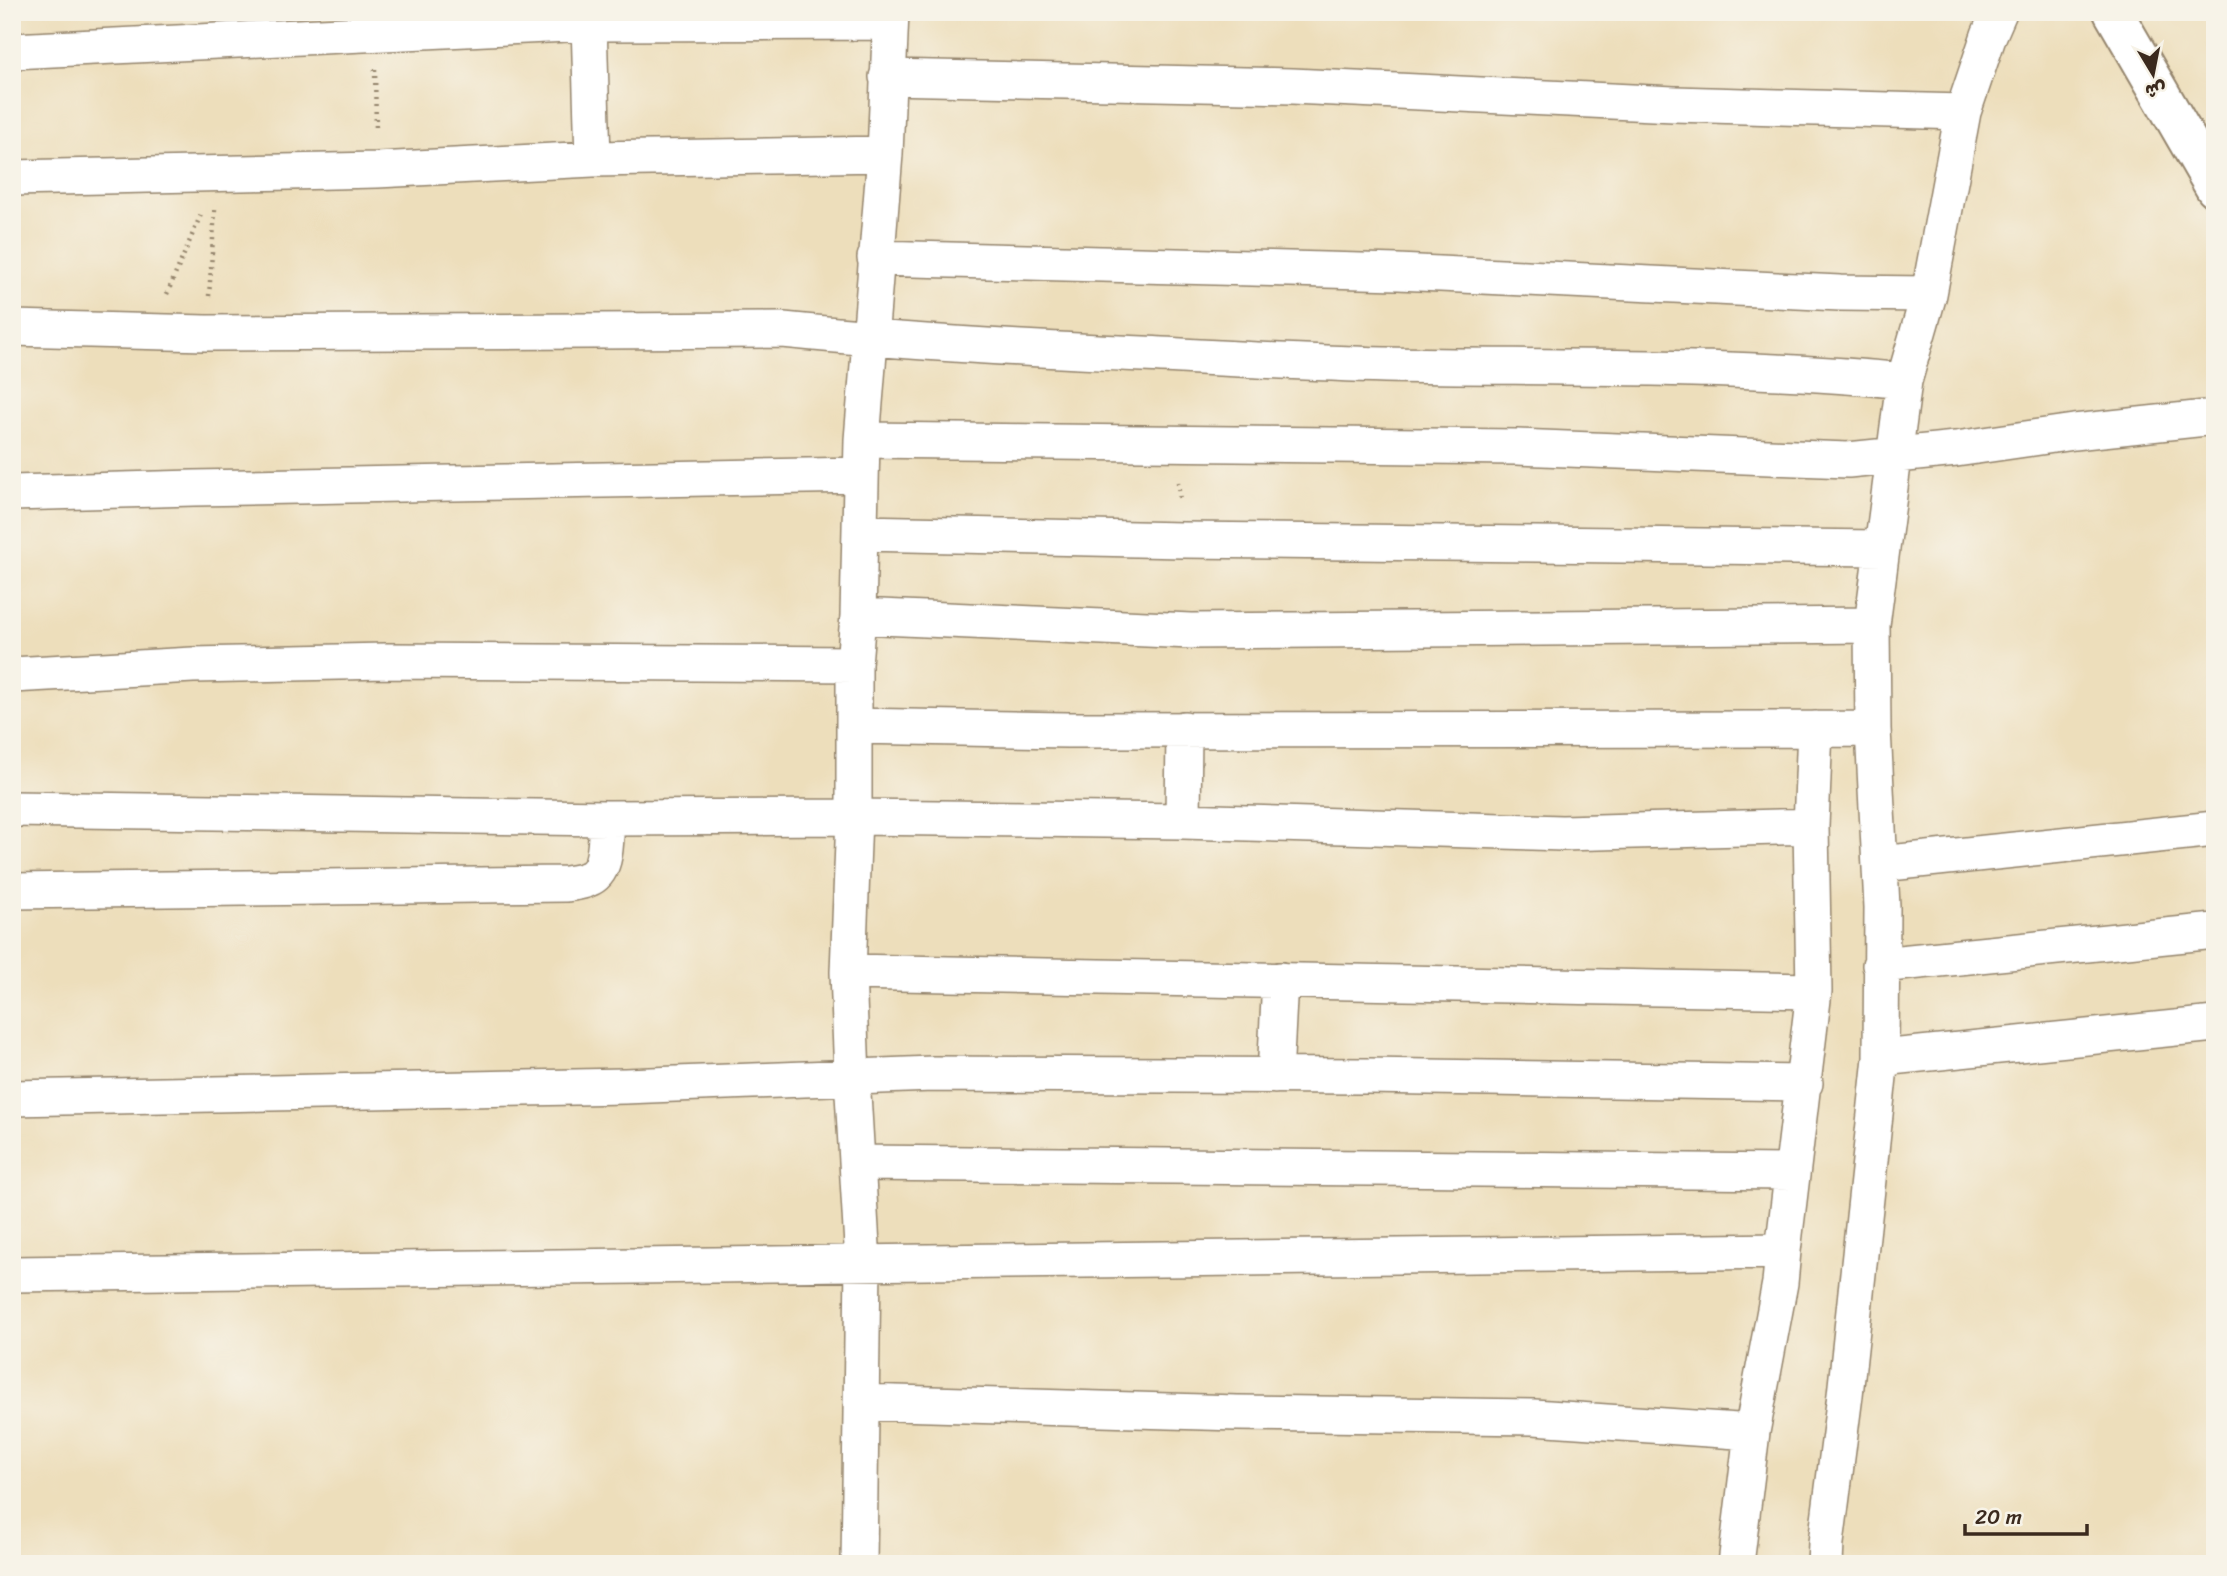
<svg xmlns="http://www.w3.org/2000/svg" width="2227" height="1576" viewBox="0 0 2227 1576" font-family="Sriracha,'Playpen Sans Arabic',sans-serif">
<rect width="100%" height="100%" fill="#f7f3e8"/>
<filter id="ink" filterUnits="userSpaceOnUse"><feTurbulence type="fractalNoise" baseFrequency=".0143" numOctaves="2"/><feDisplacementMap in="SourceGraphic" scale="14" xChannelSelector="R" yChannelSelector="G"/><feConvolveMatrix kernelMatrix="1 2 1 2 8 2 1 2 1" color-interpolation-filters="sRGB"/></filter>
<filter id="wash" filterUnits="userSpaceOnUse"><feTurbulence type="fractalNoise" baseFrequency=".00686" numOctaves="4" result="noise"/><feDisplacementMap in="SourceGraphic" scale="28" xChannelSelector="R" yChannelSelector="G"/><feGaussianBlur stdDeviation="1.57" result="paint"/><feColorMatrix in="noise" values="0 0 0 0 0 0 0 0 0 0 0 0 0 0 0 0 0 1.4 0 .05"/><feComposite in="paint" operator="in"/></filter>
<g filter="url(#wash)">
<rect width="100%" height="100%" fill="#eddebb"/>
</g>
<g filter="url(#ink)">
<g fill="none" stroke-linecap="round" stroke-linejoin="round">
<defs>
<path id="minor" d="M589 23 593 159
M12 51 589 23 890 22
M887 77 1292 86 1674 104 1963 112
M12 178 377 170 593 159 885 154
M875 258 1398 272 1840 293 1929 294
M12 328 206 333 783 330C903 342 1023 349 1143 354 1224 358 1305 363 1385 365 1559 368 1731 364 1904 381
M862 440 1517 447 1848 460 1956 449 2074 432 2215 417
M12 493 194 488 860 475
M861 533 1183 540 1882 548
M858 616 1191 631 1872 625
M12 675 193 665 386 661 854 664
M855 726 1067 730 1873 729
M12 809 607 818 854 817 1183 821 1184 729
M1183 821 1562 833 1811 826
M1880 864 2215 829
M12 891 566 884C573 883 582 882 588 879 609 871 605 837 607 818
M1880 965 2215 931
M848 972 1814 991
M1881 1058 2215 1024
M1275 1076 1280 980
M12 1098 625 1086 932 1074 1367 1076 1805 1083
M858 1163 1792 1172
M12 1274 1783 1251 1814 991 1811 826 1815 729
M861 1402 1237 1413 1534 1417 1752 1432
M859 1564 863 1263 852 1077 848 972 854 817V664L858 616 862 440 885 154 891 12
M1736 1564 1752 1432 1780 1283 1783 1251
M1825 1564 1826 1543 1845 1395 1881 1058 1882 907 1873 729 1872 625 1904 381 1929 294 1963 112 1989 35 1999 12"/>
<path id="secondary" d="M2113 12 2215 188"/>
</defs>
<use href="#minor" stroke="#94846c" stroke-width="38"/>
<use href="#secondary" stroke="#94846c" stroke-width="42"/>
<path stroke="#94846c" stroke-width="4.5" stroke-dasharray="2 5" stroke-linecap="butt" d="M375 69 376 131
M167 294 202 212
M209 296 215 210
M1178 482 1180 501"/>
<use href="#minor" stroke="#fff" stroke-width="35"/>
<use href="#secondary" stroke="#fff" stroke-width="38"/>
</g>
</g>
<rect width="2227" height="1576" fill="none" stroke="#f7f3e8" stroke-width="42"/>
<g transform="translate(2153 74) rotate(170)" stroke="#f7f3e8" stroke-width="5" paint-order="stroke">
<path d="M0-5L12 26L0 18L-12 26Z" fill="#3b2a1e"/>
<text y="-10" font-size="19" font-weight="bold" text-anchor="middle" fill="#3b2a1e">ش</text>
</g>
<path d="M1965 1524v10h122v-10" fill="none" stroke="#3b2a1e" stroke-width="3.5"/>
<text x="1975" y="1524" font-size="21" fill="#3b2a1e" stroke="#f7f3e8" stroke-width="5" paint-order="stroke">20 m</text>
</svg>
